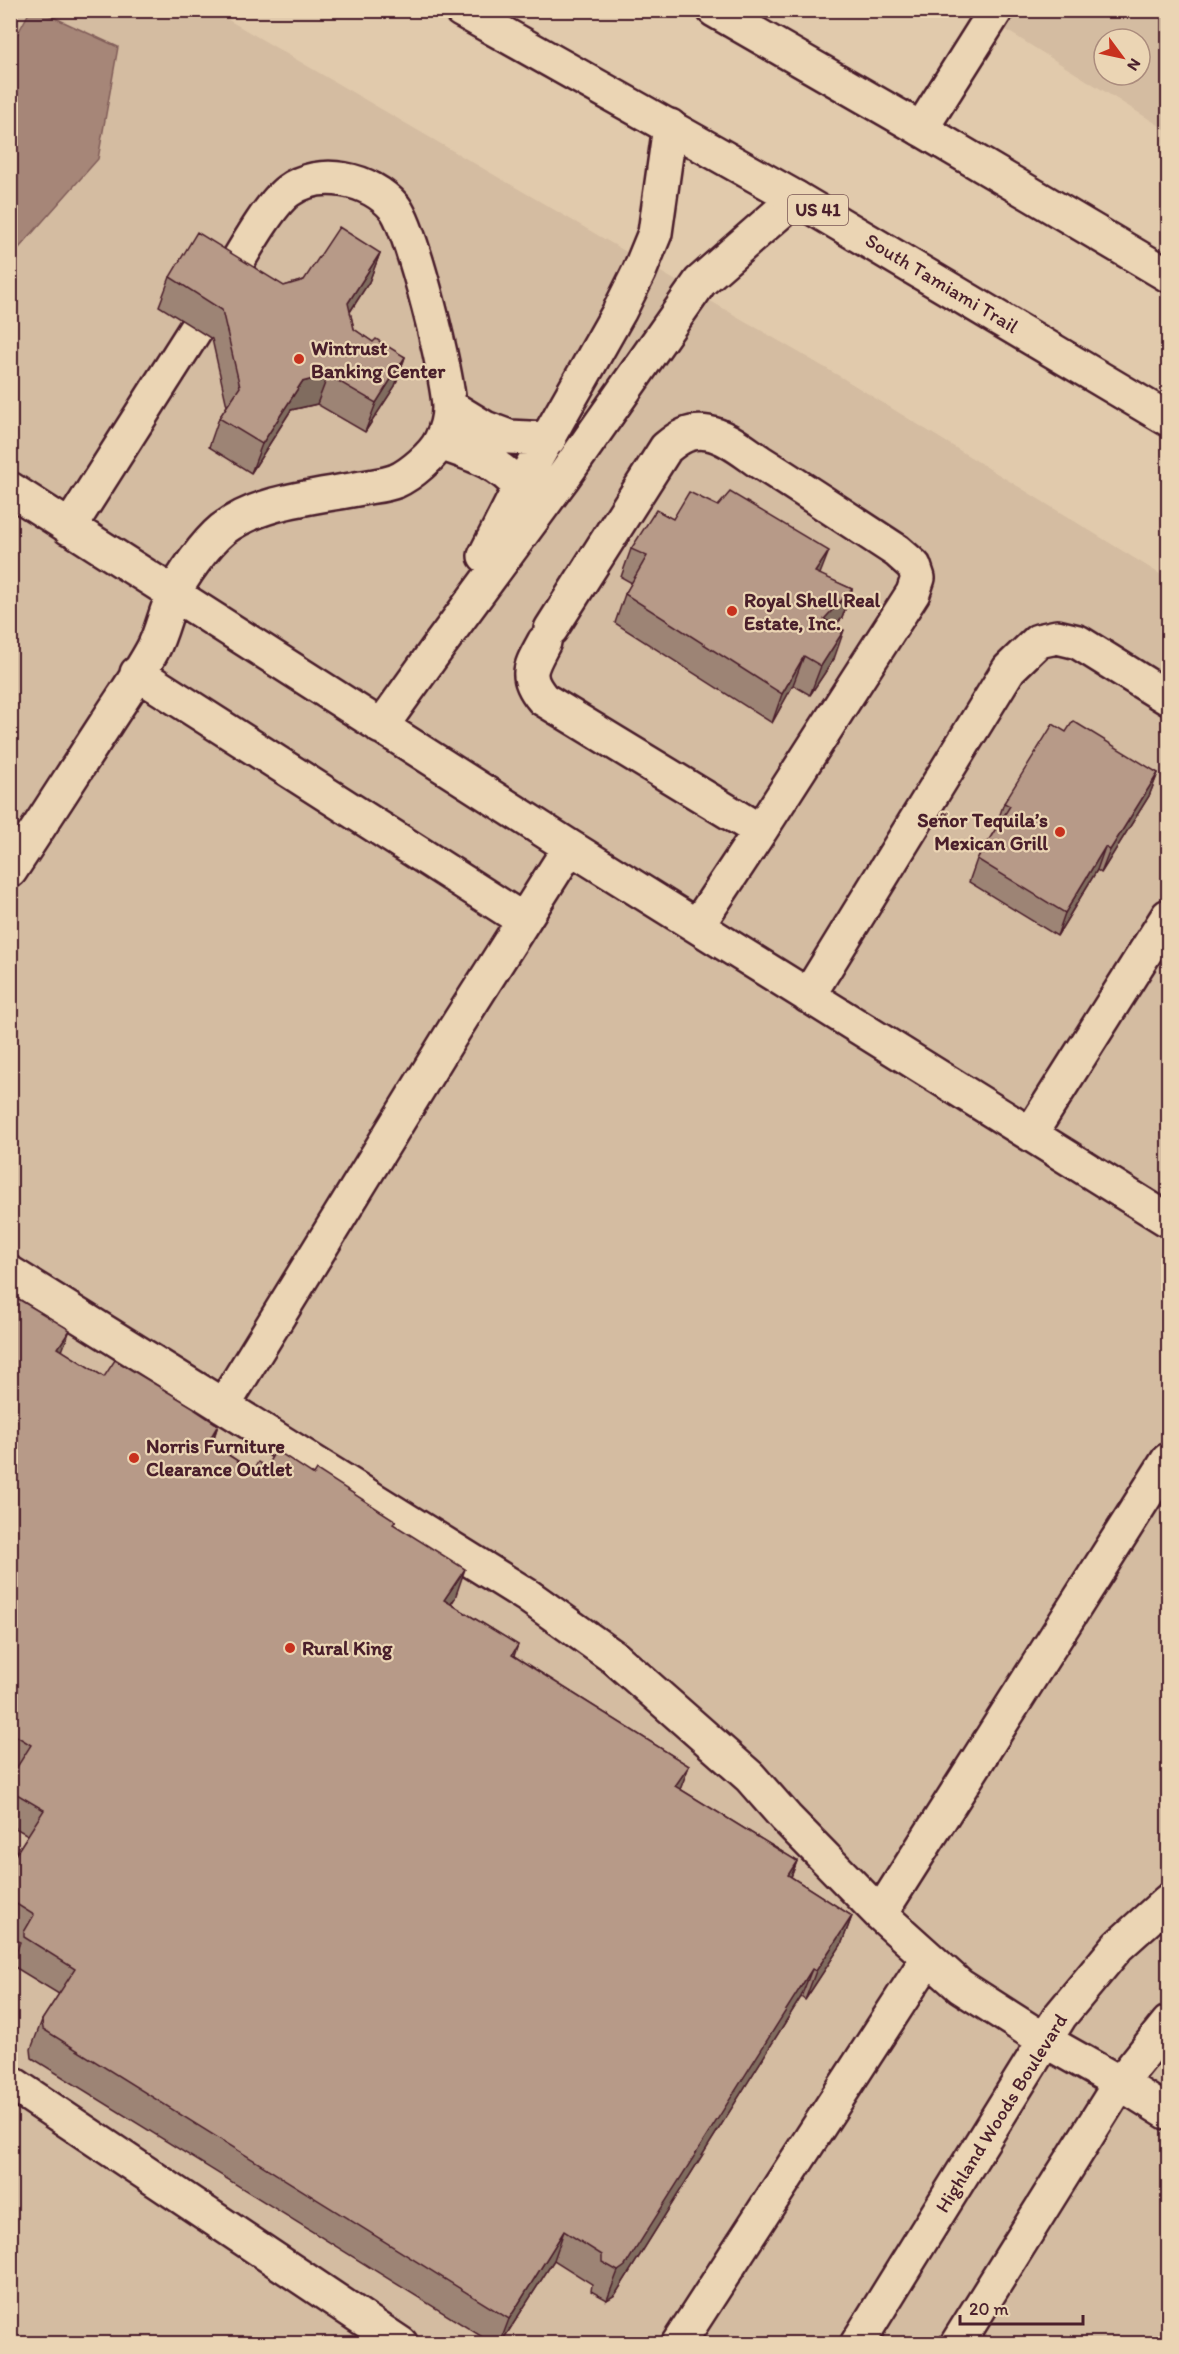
<svg xmlns="http://www.w3.org/2000/svg" width="1179" height="2354" viewBox="0 0 1179 2354" font-family="Itim,sans-serif">
<rect width="100%" height="100%" fill="#e1caac"/>
<filter id="ink" filterUnits="userSpaceOnUse"><feTurbulence type="fractalNoise" baseFrequency=".0167" numOctaves="2"/><feDisplacementMap in="SourceGraphic" scale="12" xChannelSelector="R" yChannelSelector="G"/><feConvolveMatrix kernelMatrix="1 2 1 2 8 2 1 2 1" color-interpolation-filters="sRGB"/></filter>
<g filter="url(#ink)">
<path fill="#d4bca1" fill-rule="evenodd" d="M11 11H213L841 377 1168 579V2343L11 2344Z
M974 11H1168V131L982 15ZM1104 39H1140V75H1104Z"/>
<path fill="#a68678" stroke="#815d59" stroke-width="1.5" d="M30 11H40L118 47 98 159 11 257V46Z"/>
<g fill="none" stroke-linecap="round" stroke-linejoin="round">
<defs>
<path id="minor" d="M921 129 996 10
M449 406 485 428 509 437 549 439
M440 443C474 455 495 460 520 487
M10 489 570 847 1168 1220
M69 528 195 330
M485 556 520 487 619 312 639 272 655 233 670 126
M544 642C531 667 523 675 543 699L760 831 913 593 918 578 914 566 897 551C851 521 806 491 760 462 745 452 726 436 708 433 690 430 679 437 666 448L551 629
M137 673 523 920
M381 727 439 646 562 479 700 282 796 198
M10 871C42 823 73 774 105 725 121 700 139 675 153 649 162 632 165 613 173 596 182 576 206 543 223 529 261 500 317 497 362 488 373 486 386 485 396 481 410 475 434 455 441 440 446 430 449 420 449 408 449 378 412 230 395 208 370 178 319 168 288 191 267 207 239 260 224 284
M697 926 760 831
M808 996 1009 669 1038 641 1057 637 1078 642 1168 698
M1031 1133 1168 916
M10 1273 528 1596 615 1658 750 1777 786 1818 880 1914 960 1986 1044 2040 1120 2083 1168 2113
M223 1406 456 1027 570 847
M880 1914 1168 1460
M10 2082 401 2344
M678 2344 928 1958
M857 2344 1060 2016 1118 1946 1168 1901
M957 2344 1120 2083 1168 2023"/>
<path id="major" d="M461 10 796 198 1168 419
M714 10 921 129 1168 275"/>
</defs>
<use href="#minor" stroke="#4a1f2b" stroke-width="38"/>
<use href="#major" stroke="#4a1f2b" stroke-width="38"/>
<use href="#minor" stroke="#ebd5b4" stroke-width="33"/>
<use href="#major" stroke="#ebd5b4" stroke-width="33"/>
</g>
<path fill="#9d8475" stroke="#4a1f2b" stroke-width="1.5" d="M380 253 369 282 350 312 354 329 373 342 405 357 395 386 365 432 317 404 291 410 251 473 209 447 219 418 227 406 212 339 159 306 170 277 284 286 304 280Z
M673 519 820 575 852 589 842 618 835 625 834 659 810 695 793 685 772 723 615 623 625 594 632 583 621 577 631 549Z
M1066 732 1158 773 1149 796 1101 873 1097 870 1057 936 969 882 977 859 997 827 996 826 1004 803Z
M10 1294 62 1351 104 1377 196 1411 218 1425 212 1444 253 1471 266 1467 314 1475 394 1525 455 1598 451 1604 518 1645 514 1656 689 1766 680 1789 797 1861 791 1877 852 1916 841 1945 805 2000 801 1997 615 2295 607 2300 591 2291 592 2284 554 2260 501 2343H492L32 2058 31 2049 42 2020 59 1994 13 1966V1961L20 1942 10 1935V1863L28 1835 10 1825V1778L15 1770 10 1767Z"/>
<path fill="#806c5f" stroke="#4a1f2b" stroke-width="1.5" d="M380 253 369 282 337 332 348 303Z
M405 357 395 386 365 432 376 403Z
M328 375 317 404 291 410 251 473 262 444 302 382Z
M829 551 818 579 815 572Z
M852 589 842 618 814 648 824 619Z
M844 630 834 659 810 695 821 666Z
M804 656 793 685 772 723 782 694Z
M1158 773 1149 796 1101 873 1110 850Z
M1105 847 1097 870 1057 936 1065 913Z
M70 1330 59 1359 58 1348Z
M218 1425 208 1454V1442Z
M465 1569 455 1598 434 1629 444 1600Z
M689 1766 678 1795 675 1786Z
M797 1861 786 1890 788 1875Z
M852 1916 841 1945 805 2000 816 1971Z
M812 1969 801 1997 615 2295 607 2300 618 2271Z
M564 2231 554 2260 501 2343H500L509 2319Z"/>
<path fill="#b79a88" stroke="#4a1f2b" stroke-width="1.5" d="M339 227 380 253 348 303 354 329 373 342 376 339 405 357 376 403 328 375 302 382 262 444 219 418 240 387 222 310 170 277 197 232 284 286 304 280Z
M689 492 718 506 730 492 829 551 815 572 852 589 824 619 844 630 821 666 804 656 782 694 625 594 647 556 631 549 656 510 673 519Z
M1073 721 1158 773 1110 850 1105 847 1065 913 977 859 1010 806 1004 803 1053 724 1066 732Z
M10 1294 70 1330 58 1348 104 1377 115 1360 196 1409 195 1410 218 1425 208 1442 253 1471 258 1462 266 1467 276 1450 314 1475 317 1470 396 1521 393 1524 465 1569 444 1600 518 1645 512 1655 689 1766 675 1786 797 1861 788 1875 852 1916 816 1971 812 1969 625 2266 618 2271 602 2262V2255L564 2231 509 2319 43 2029 42 2020 75 1969 24 1937V1932L34 1915 10 1900V1863L44 1810 10 1790V1778L31 1745 10 1732Z"/>
</g>
<g fill="#c8321e" stroke="#ebd5b4" stroke-width="2">
<circle cx="299" cy="359" r="6"/>
<circle cx="732" cy="611" r="6"/>
<circle cx="1060" cy="832" r="6"/>
<circle cx="134" cy="1458" r="6"/>
<circle cx="290" cy="1648" r="6"/>
</g>
<g text-anchor="middle" dominant-baseline="central" stroke-width="4.5" stroke-linejoin="round" paint-order="stroke">
<rect fill="#ebd5b4" stroke="#7a5654" stroke-width="1.5" x="788" y="195" width="60" height="30" rx="4.5"/>
<g font-size="18" font-weight="bold" fill="#4a1f2b">
<text x="818" y="210">US 41</text>
</g>
<g font-size="20" fill="#4a1f2b" stroke="#ebd5b4">
<text transform="translate(942 283) rotate(31)">South Tamiami Trail</text>
<text transform="translate(1001 2113) rotate(-58)">Highland Woods Boulevard</text>
</g>
<g font-size="20" font-weight="bold" fill="#4a1f2b" stroke="#ebd5b4" text-anchor="start">
<text x="311" y="348">Wintrust<tspan x="311" dy="23">Banking Center</tspan></text>
<text x="744" y="600">Royal Shell Real<tspan x="744" dy="23">Estate, Inc.</tspan></text>
<text x="1048" y="820" text-anchor="end">Señor Tequila’s<tspan x="1048" dy="23">Mexican Grill</tspan></text>
<text x="146" y="1446">Norris Furniture<tspan x="146" dy="23">Clearance Outlet</tspan></text>
<text x="302" y="1648">Rural King</text>
</g>
</g>
<rect width="1179" height="2354" fill="none" stroke="#ebd5b4" stroke-width="36"/>
<rect x="18" y="18" width="1143" height="2318" fill="none" stroke="#4a1f2b" stroke-width="2" filter="url(#ink)"/>
<g transform="translate(1122 57) rotate(123)"><circle r="28" fill="#ebd5b4" stroke="#ab8c7d" stroke-width="1.5"/>
<path d="M0-4.5L10 22L0 15L-10 22Z" fill="#c8321e"/>
<text y="-9" font-size="16" font-weight="bold" text-anchor="middle" fill="#4a1f2b">N</text>
</g>
<path d="M960 2315v9h123v-9" fill="none" stroke="#4a1f2b" stroke-width="3"/>
<text x="969" y="2315" font-size="18" fill="#4a1f2b" stroke="#ebd5b4" stroke-width="4.5" paint-order="stroke">20 m</text>
</svg>
